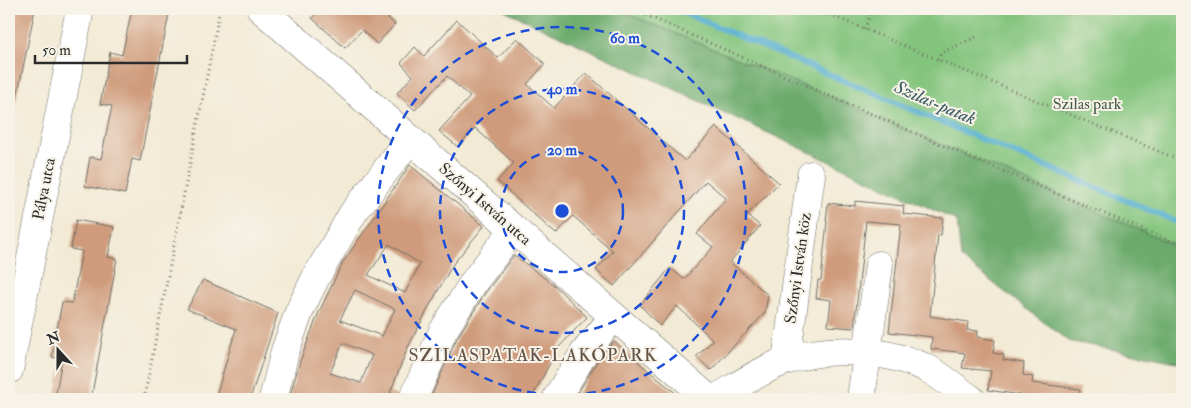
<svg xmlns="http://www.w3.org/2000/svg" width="1191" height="408" viewBox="0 0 1191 408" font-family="'IM FELL Double Pica',serif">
<rect width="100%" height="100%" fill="#f7f3e8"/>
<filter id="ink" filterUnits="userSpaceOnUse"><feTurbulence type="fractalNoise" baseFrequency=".02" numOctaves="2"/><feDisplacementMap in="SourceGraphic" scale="10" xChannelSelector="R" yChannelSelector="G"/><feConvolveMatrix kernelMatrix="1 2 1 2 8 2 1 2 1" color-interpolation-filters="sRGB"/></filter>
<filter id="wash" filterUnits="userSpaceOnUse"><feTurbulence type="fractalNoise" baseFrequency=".0096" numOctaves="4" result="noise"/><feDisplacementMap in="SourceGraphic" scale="20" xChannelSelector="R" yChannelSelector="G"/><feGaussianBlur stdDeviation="1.12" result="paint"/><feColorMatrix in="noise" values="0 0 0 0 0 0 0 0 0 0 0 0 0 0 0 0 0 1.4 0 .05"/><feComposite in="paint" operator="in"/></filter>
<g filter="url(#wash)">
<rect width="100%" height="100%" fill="#f2ead4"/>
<path fill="#83c57d" stroke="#577854" d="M616 9H1182V248L826 95Z"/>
<path fill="#6aaa6c" stroke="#4a6a4c" d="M502 9H616L826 95 1182 248V363L1068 341 961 258 957 221Z"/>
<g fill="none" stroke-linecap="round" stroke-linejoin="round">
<path stroke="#51aecf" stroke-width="6" d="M675 9 1182 224"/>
</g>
<g id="blocks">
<path fill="#cf9b7c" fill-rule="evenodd" d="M9 9H35L16 102 9 101Z
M132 9H170L140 161 132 159 125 194 85 186 90 157 101 159 112 106 100 104 110 52 122 55Z
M320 9H377L395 24 377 44 362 30 345 48 312 18Z
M457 20 498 58 517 38 545 64 527 84 554 108 586 73 685 161 716 127 779 183 747 215 760 226 730 262 768 295 765 313 711 370 696 357 713 340 697 325 677 306 660 326 640 305 670 268 684 279 713 247 697 234 726 198 706 181 614 286 596 270 613 251 573 216 556 234 538 218 497 181 514 163 475 128 458 147 439 131 470 97 447 76 415 110 397 93 413 76 401 63 415 47 424 56Z
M410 165 484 226 453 264 430 305 408 347 390 393 398 396V399H341L322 394 321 399H289L300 361 319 312 343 262ZM389 244 420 264 405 293 368 275ZM355 290 395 309 382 336 340 320ZM343 343 372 355 361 383 330 373Z
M855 201 904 206 903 214 943 218 941 235H938L930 316 968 322 967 330 978 331 977 337 995 340 993 353 1004 355 1003 360 1024 363 1023 375 1033 377 1032 383 1080 389 1079 399H1019L1020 395 988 390 991 371 962 368 965 353 931 349 932 337 889 332 901 224 866 221 854 328 828 326 831 300 816 298 818 280H821L827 221H826L828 203 855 206Z
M76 220 114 227 108 257 117 259 91 399H55L62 359 52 357 62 302 72 303 82 251 71 249Z
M514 255 554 285 587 317 558 348 531 399H430L457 338 486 292Z
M203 280 278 313 250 399H215L236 329 187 309Z
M614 341 657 378 683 399H574L597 362Z"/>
</g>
</g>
<g filter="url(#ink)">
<use href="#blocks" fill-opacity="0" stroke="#716e66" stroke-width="1"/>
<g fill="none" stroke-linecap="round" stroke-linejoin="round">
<defs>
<path id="minor" d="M261 9 709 399
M786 361 811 175
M9 370 80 9
M273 399 285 351 299 312 315 279 353 213 410 139
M413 399 443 331 473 283 514 229
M556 399 584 353 614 316
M715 399C737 386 761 370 785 361 828 345 890 349 930 370 944 378 958 390 971 399
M861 399 879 265"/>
</defs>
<use href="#minor" stroke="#716e66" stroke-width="29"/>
<path stroke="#716e66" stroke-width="3" stroke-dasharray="1 4" stroke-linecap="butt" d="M632 9 974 159 1182 246
M816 9 1182 161
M865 29 872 9
M938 60 941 53 976 37
M144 399 220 9"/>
<use href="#minor" stroke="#fff" stroke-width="28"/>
</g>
</g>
<g fill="none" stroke="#1d4ed8" stroke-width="2.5" stroke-dasharray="9 6">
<circle cx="562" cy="211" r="61"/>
<circle cx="562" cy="211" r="122"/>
<circle cx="562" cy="211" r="184"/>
</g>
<g text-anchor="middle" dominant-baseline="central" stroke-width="4" stroke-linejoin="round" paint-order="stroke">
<g font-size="16" fill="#455944" stroke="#f7f3e8">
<text x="1087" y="104">Szilas park</text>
</g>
<g font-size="16" fill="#2b2b2b" stroke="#f7f3e8">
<text transform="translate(44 189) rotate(-79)">Pálya utca</text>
<text transform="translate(485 204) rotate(41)">Szőnyi István utca</text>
<text transform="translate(798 268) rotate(-82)">Szőnyi István köz</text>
</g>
<g font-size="18" font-style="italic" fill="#385964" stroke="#f7f3e8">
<text transform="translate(935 103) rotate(23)">Szilas-patak</text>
</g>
<g font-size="18" letter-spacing="1" fill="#645247" stroke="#f7f3e8">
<text x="533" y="355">SZILASPATAK-LAKÓPARK</text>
</g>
</g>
<circle cx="562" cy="211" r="8" fill="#1d4ed8" stroke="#f7f3e8" stroke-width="2.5"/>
<g font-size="15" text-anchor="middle" font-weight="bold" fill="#1d4ed8" stroke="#f7f3e8" stroke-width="4" stroke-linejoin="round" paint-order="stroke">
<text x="625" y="43">60 m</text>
<text x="562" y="94">40 m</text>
<text x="562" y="155">20 m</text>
</g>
<rect width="1191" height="408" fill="none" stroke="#f7f3e8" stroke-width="30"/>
<g transform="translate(58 350) rotate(339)" stroke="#f7f3e8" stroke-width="4" paint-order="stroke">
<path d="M0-4L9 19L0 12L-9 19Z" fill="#2b2b2b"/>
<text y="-8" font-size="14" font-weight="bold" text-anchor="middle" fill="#2b2b2b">N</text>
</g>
<path d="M35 55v8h152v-8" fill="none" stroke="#2b2b2b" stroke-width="2.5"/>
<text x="42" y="55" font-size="15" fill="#2b2b2b" stroke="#f7f3e8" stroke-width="4" paint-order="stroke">50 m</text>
</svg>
